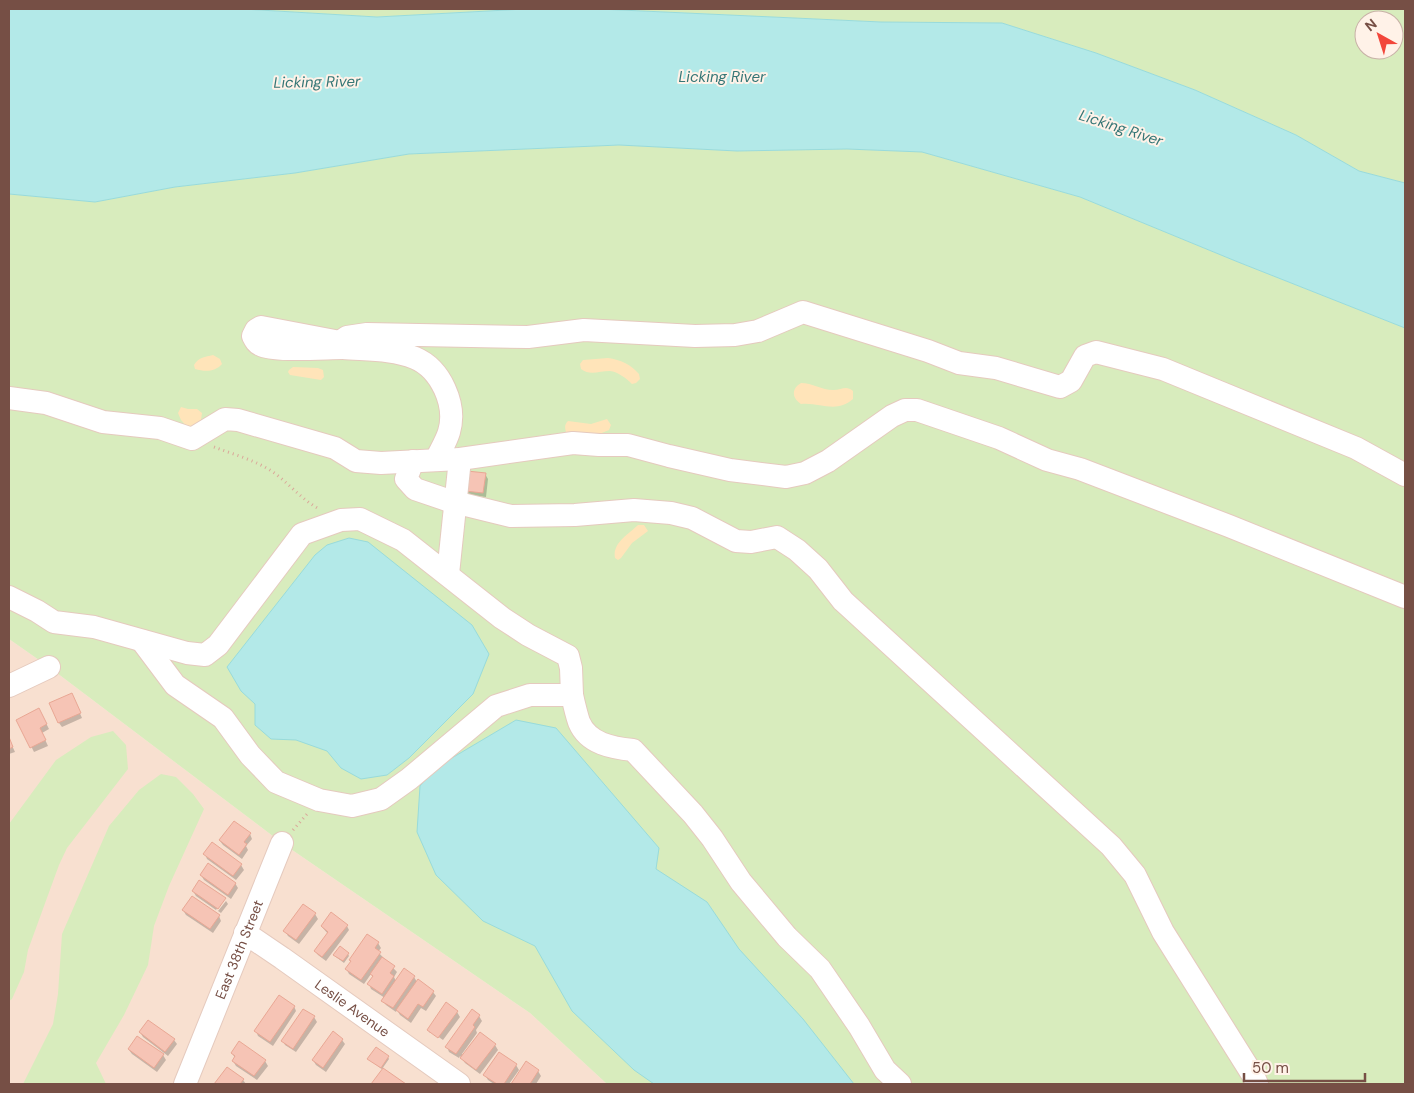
<svg xmlns="http://www.w3.org/2000/svg" width="1414" height="1093" viewBox="0 0 1414 1093" font-family="'DM Sans',sans-serif">
<rect width="100%" height="100%" fill="#feede0"/>
<path fill="#f8e0d0" d="M9 639 49 667 282 843 530 1013 607 1084H9Z"/>
<path fill="#d8ecbd" fill-rule="evenodd" d="M243 9H525L377 17Z
M599 9H1405V183L1359 171 1296 135 1195 90 1096 53 1002 23 881 22ZM1364 20H1394V50H1364Z
M619 145 737 151 847 149 922 152 1080 197 1238 262 1405 328V1084H607L530 1013 282 843 49 667 9 639V194L95 202 175 187 295 173 409 154Z
M113 731 126 745 128 769 67 848 59 865 28 950 24 972 12 999 9 1001V824L56 760 91 737Z
M161 774 176 777 193 794 204 809 169 886 154 926 148 965 124 1015 96 1063 106 1084H23L53 1024 58 994 62 934 109 826 139 790Z"/>
<path fill="#ffe4b9" d="M213 355 220 359 222 364C215 372 205 372 195 369L194 365C199 357 205 357 213 355Z
M608 358C621 360 630 364 639 374L640 379 636 383 632 384C626 378 618 372 610 371 599 371 590 376 581 369L580 364 583 360Z
M293 367 318 368 323 370 324 377 321 380 290 375 288 372 289 370Z
M801 383C812 383 822 390 833 390 842 390 846 385 853 391V399C836 414 820 402 801 404 792 398 791 389 801 383Z
M181 407 188 409H197L202 413 201 420 195 428H188L181 420 178 413Z
M607 419 611 425 609 430C596 436 580 440 566 432 565 428 564 425 568 421L591 424Z
M638 525H644L648 531 632 543 621 558 618 560 615 558C612 543 629 534 638 525Z"/>
<path fill="#b3e9e8" stroke="#98dbdb" d="M9 9H243L377 17 525 9H599L881 22 1002 23 1096 53 1195 90 1296 135 1359 171 1405 183V328L1238 262 1080 197 922 152 847 149 737 151 619 145 409 154 295 173 175 187 95 202 9 194Z
M349 538 368 542 472 625 489 654 473 694 409 758 387 775 361 779 341 768 327 751 296 740 271 739 255 725V704L241 691 227 667 315 555 327 545Z
M516 720 556 728 659 848 656 869 707 902 739 949 803 1019 854 1084H654L634 1070 572 1011 535 946 483 921 436 875 417 832 420 786 435 768Z"/>
<path fill="#0003" d="M485 474 488 479 486 497 469 495 466 491Z
M74 700 82 718 62 727 59 723Z
M42 715 49 729 42 733 48 746 34 752 18 720Z
M9 739 15 752 9 754Z
M250 834 252 839 246 846 248 850 242 859 223 845 220 841Z
M205 854 241 865 244 870 236 880 207 859Z
M201 875 235 883 238 888 231 899 204 880Z
M193 891 223 899 216 910 196 896Z
M226 901 228 904 221 913 218 911Z
M304 905 315 914 318 919 299 944 288 936 285 931Z
M183 910 219 916 221 921 213 933 186 915Z
M347 926 349 930 326 961 318 955 315 951 328 934 322 927Z
M378 943 381 948 378 952 397 972 394 977 396 981 414 977 417 982 433 992 436 996 426 1011 421 1008 411 1023 400 1015 397 1010 396 1012 386 1005 383 1001 385 998 371 989 369 984 373 977 371 974 364 984 349 974 347 970 352 962 350 960Z
M348 954 349 956 344 963 336 957Z
M446 1004 457 1012 460 1017 443 1040 430 1031V1033L428 1030Z
M294 1006 296 1011 273 1046 258 1036 256 1031Z
M472 1011 479 1016 482 1021 476 1030 477 1033 462 1054 464 1055 495 1045 498 1050 480 1074 465 1063 460 1056 459 1058 449 1052 447 1047Z
M314 1017 317 1022 296 1052 285 1045 283 1041Z
M140 1032 174 1040 177 1044 168 1056 143 1037Z
M342 1040 345 1044 326 1072 316 1065 313 1060Z
M129 1050 163 1055 166 1060 157 1072 132 1054Z
M232 1053 265 1061 268 1066 257 1080 236 1066 233 1061 235 1058Z
M388 1057 389 1059 382 1069 404 1084H373L383 1070 369 1059Z
M527 1063 538 1071 541 1076 536 1084H512Z
M516 1065 519 1070 509 1084H494L488 1080 485 1075Z
M227 1068 243 1080 246 1084H216Z"/>
<path fill="#f6c4b5" stroke="#e9a794" d="M467 471 486 473 483 493 465 491Z
M72 693 81 713 58 723 49 703Z
M39 708 47 724 40 728 46 740 30 748 16 720Z
M9 737 13 747 9 749Z
M234 821 251 833 244 842 247 844 239 855 219 840Z
M212 842 242 864 233 876 203 854Z
M208 863 236 883 228 895 200 875Z
M199 880 226 898 218 909 192 891Z
M192 896 220 915 210 929 182 910Z
M303 904 316 913 296 940 283 931Z
M331 912 348 925 322 957 314 951 328 932 321 926Z
M367 934 379 942 375 948 381 952 361 980 345 969 351 961 349 960Z
M340 946 349 953 343 961 333 955Z
M382 957 395 966 390 973 394 976 382 994 367 984 373 976 370 974Z
M404 968 415 976 393 1008 381 1001Z
M418 979 434 991 423 1007 418 1004 408 1019 396 1010Z
M279 995 295 1006 270 1042 254 1031Z
M446 1002 458 1011 438 1038 427 1030Z
M303 1009 315 1016 293 1049 281 1041Z
M472 1009 480 1015 473 1025 475 1027 456 1054 445 1047Z
M148 1020 175 1039 165 1052 139 1032Z
M333 1031 343 1039 323 1068 312 1060Z
M480 1032 496 1044 476 1070 460 1058Z
M137 1036 164 1054 154 1068 128 1049Z
M239 1041 266 1060 254 1076 232 1061 235 1056 231 1053Z
M376 1047 389 1056 381 1068 367 1059Z
M499 1052 517 1064 504 1084H497L483 1075Z
M526 1061 539 1070 530 1084H511Z
M227 1067 244 1079 240 1084H214Z
M383 1068 406 1084H371Z"/>
<g fill="none" stroke-linecap="round" stroke-linejoin="round">
<defs>
<g id="minor">
<path d="M340 342 261 327 256 330 253 336C255 340 257 344 261 345 274 352 325 348 343 348"/>
<path d="M9 398 46 403 103 422 160 428 192 439 225 419 238 420 335 448 356 461 381 463 460 459 573 443 599 445H628L669 456 730 470 786 477 805 473 828 461 892 416 905 410H917L999 438 1047 460 1080 469 1229 526 1405 597"/>
<path d="M436 460C440 451 446 442 449 432 457 405 441 369 415 358 393 349 367 350 343 348L340 342 347 337 367 334 528 337 584 330 695 336 735 335 758 331 803 312 928 351 959 363 996 368 1060 387 1071 381 1085 356 1096 352 1163 369 1356 448 1405 475"/>
<path d="M413 461 406 479 415 489 450 501 511 516 575 515 634 510 671 513 692 518 736 541 751 542 777 537 797 550 818 569 843 601 1111 846 1135 875 1163 932 1254 1077 1257 1084"/>
<path d="M448 574 460 459"/>
<path d="M9 597 37 611 54 622 94 627 187 653 205 655 218 645 302 534 341 520 360 519 403 540 502 618 528 635 568 656 571 668 572 695"/>
<path d="M142 641 175 685 223 718 250 755 276 782 319 800 352 806 381 799 409 779 496 706 530 695H572C574 704 576 713 579 722 588 744 613 748 633 750L693 814 712 838 741 882 787 937 820 969 859 1026 885 1070 900 1084"/>
<path d="M9 686 49 667"/>
<path id="s1" d="M245 933 282 958 459 1084"/>
<path id="s2" d="M185 1084 282 843"/>
</g>
</defs>
<use href="#minor" stroke="#e5cabe" stroke-width="24"/>
<path stroke="#daa799" stroke-width="3" stroke-dasharray="1 4" stroke-linecap="butt" d="M214 447C235 455 259 461 277 475 292 487 303 500 319 509
M293 830 307 814"/>
<use href="#minor" stroke="#fff" stroke-width="22"/>
</g>
<g text-anchor="middle" dominant-baseline="central" stroke-width="4" stroke-linejoin="round" paint-order="stroke">
<g font-size="14" fill="#764f45" stroke="#fff2e8">
<text stroke="none"><textPath href="#s2" startOffset="145">East 38th Street</textPath></text>
<text stroke="none"><textPath href="#s1" startOffset="131">Leslie Avenue</textPath></text>
</g>
<g font-size="15" font-style="italic" fill="#357676" stroke="#fff2e8">
<text x="722" y="77">Licking River</text>
<text transform="translate(317 82) rotate(-1)">Licking River</text>
<text transform="translate(1121 128) rotate(18)">Licking River</text>
</g>
</g>
<rect width="1414" height="1093" fill="none" stroke="#764f45" stroke-width="20"/>
<g transform="translate(1379 35) rotate(321)"><circle r="24" fill="#fff2e8" stroke="#c8b1a7"/>
<path d="M0-4L9 19L0 12L-9 19Z" fill="#f2463a"/>
<text y="-8" font-size="14" font-weight="bold" text-anchor="middle" fill="#764f45">N</text>
</g>
<path d="M1244 1073v8h121v-8" fill="none" stroke="#764f45" stroke-width="2.5"/>
<text x="1252" y="1073" font-size="15" fill="#764f45" stroke="#fff2e8" stroke-width="4" paint-order="stroke">50 m</text>
</svg>
